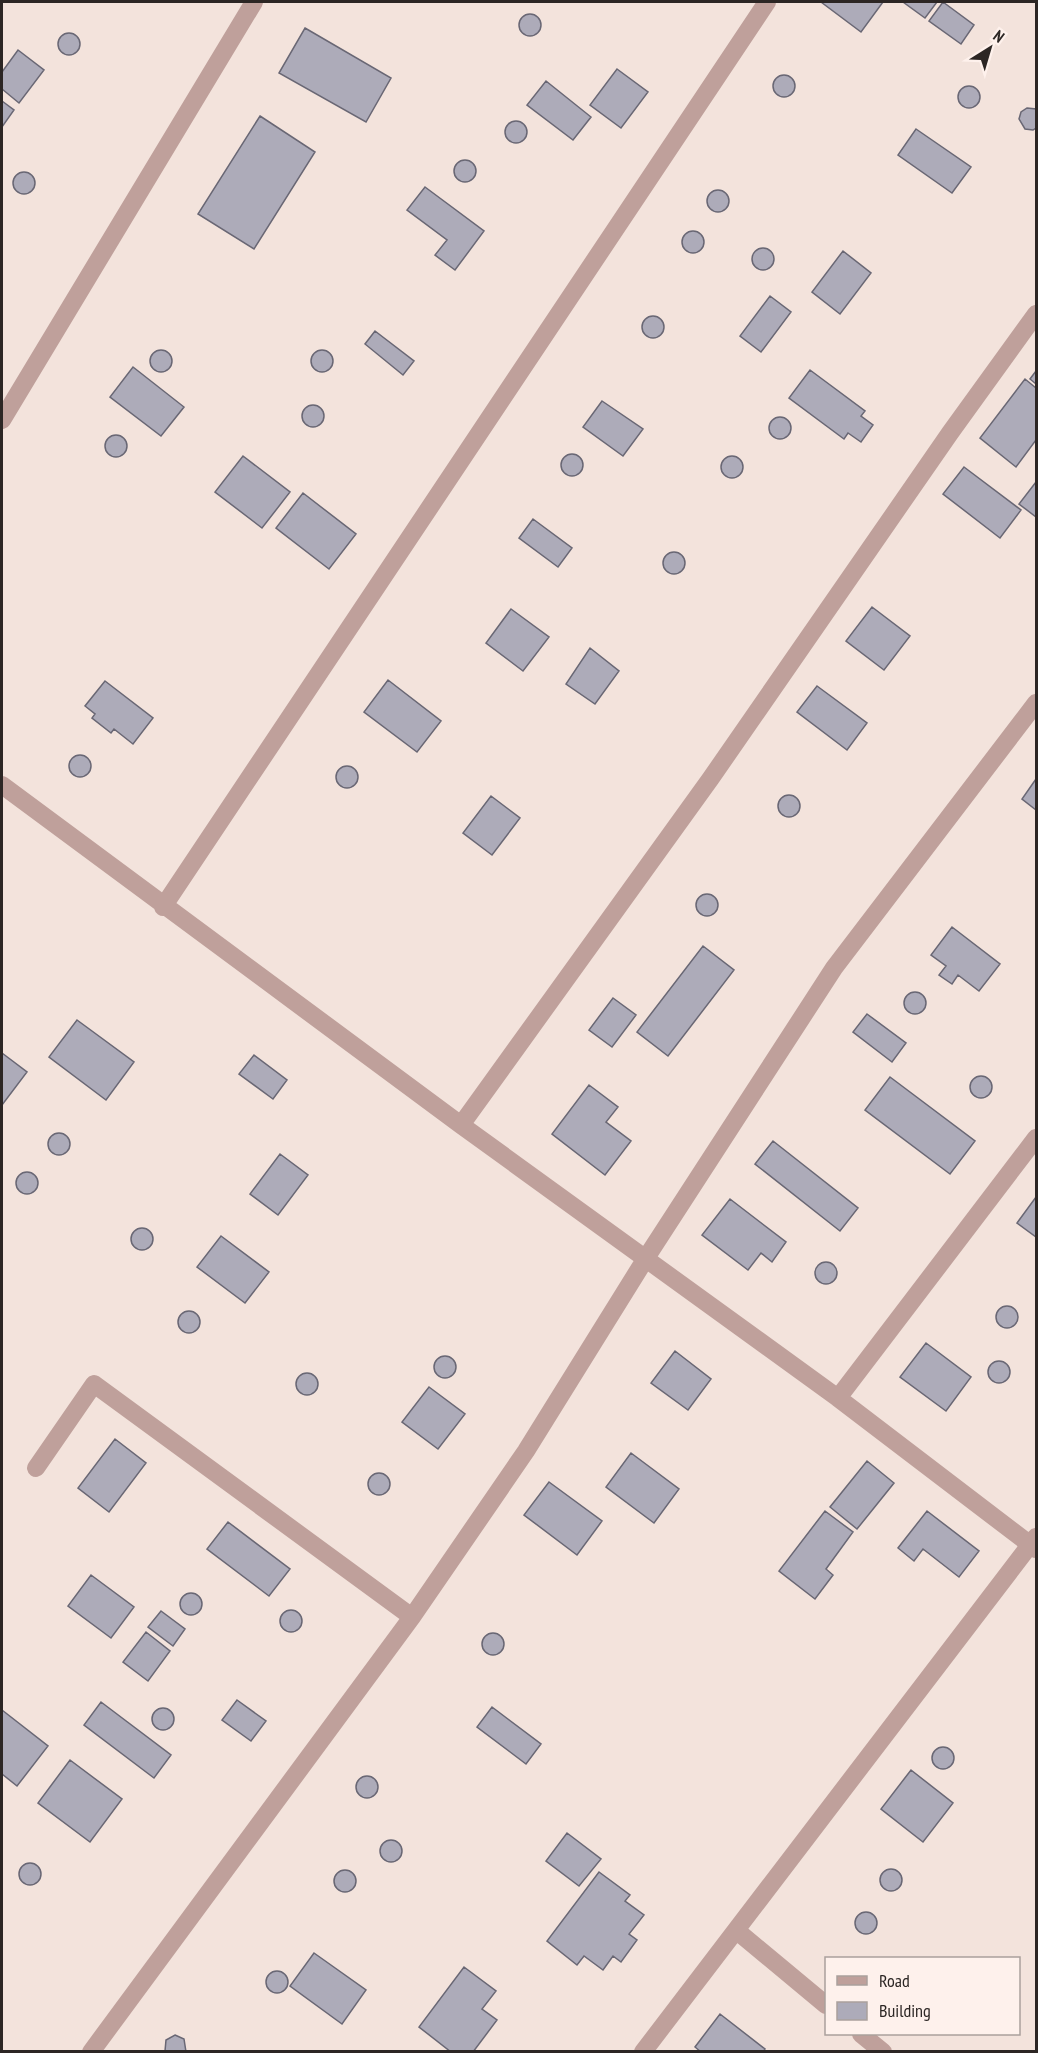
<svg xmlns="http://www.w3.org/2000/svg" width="1038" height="2053" viewBox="0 0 1038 2053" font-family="'PT Sans Narrow',sans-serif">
<rect width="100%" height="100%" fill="#f3e3dc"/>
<path fill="#adabb9" stroke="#696774" stroke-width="1.5" d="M821 2H883L861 32Z
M903 2H937L925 18Z
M943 2 974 25 961 44 929 21Z
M519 25a11 11 0 1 1 22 0a11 11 0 1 1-22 0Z
M305 28 391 78 366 122 279 73Z
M58 44a11 11 0 1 1 22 0a11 11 0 1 1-22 0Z
M18 50 44 70 19 103 2 89V72Z
M617 69 648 92 621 128 590 105Z
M773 86a11 11 0 1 1 22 0a11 11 0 1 1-22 0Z
M546 81 591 117 573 140 527 105Z
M958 97a11 11 0 1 1 22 0a11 11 0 1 1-22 0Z
M2 101 14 110 2 127Z
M1027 108 1036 109V128L1033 130 1025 129 1019 119 1021 112Z
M260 116 315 152 254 249 198 214Z
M505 132a11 11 0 1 1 22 0a11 11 0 1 1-22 0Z
M916 129 971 167 952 193 898 155Z
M454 171a11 11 0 1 1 22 0a11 11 0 1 1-22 0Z
M13 183a11 11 0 1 1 22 0a11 11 0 1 1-22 0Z
M425 187 484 231 455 270 435 255 447 240 407 210Z
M707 201a11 11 0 1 1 22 0a11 11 0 1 1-22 0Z
M682 242a11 11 0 1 1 22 0a11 11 0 1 1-22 0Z
M752 259a11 11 0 1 1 22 0a11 11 0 1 1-22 0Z
M843 251 871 273 840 314 812 292Z
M770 296 791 312 761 352 740 336Z
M642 327a11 11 0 1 1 22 0a11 11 0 1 1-22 0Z
M375 331 414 361 403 375 365 344Z
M150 361a11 11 0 1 1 22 0a11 11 0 1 1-22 0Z
M311 361a11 11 0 1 1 22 0a11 11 0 1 1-22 0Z
M133 367 184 407 161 436 110 397Z
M810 370 865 411 861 416 873 425 861 442 848 433 844 439 789 398Z
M1036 371V384L1030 379Z
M1025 379 1036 388V440L1016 467 980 438Z
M602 401 643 429 623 456 583 427Z
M302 416a11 11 0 1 1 22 0a11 11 0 1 1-22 0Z
M769 428a11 11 0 1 1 22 0a11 11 0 1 1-22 0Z
M105 446a11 11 0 1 1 22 0a11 11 0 1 1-22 0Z
M561 465a11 11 0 1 1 22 0a11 11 0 1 1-22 0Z
M721 467a11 11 0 1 1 22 0a11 11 0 1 1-22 0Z
M243 456 290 492 262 528 215 492Z
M964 467 1021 510 1000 538 943 494Z
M1036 482V517L1019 504Z
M303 493 356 534 329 569 276 528Z
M533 519 572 548 558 567 519 538Z
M663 563a11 11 0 1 1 22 0a11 11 0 1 1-22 0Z
M872 607 910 636 884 670 846 641Z
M511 609 549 637 523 671 486 643Z
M590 648 619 671 595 704 566 684Z
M388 680 441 721 417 752 364 712Z
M105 681 153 718 133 744 114 729 111 733 92 718 95 714 85 706Z
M817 686 867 723 847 750 797 712Z
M69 766a11 11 0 1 1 22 0a11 11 0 1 1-22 0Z
M336 777a11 11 0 1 1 22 0a11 11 0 1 1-22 0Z
M1036 779V810L1022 799Z
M778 806a11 11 0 1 1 22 0a11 11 0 1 1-22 0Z
M491 796 520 818 492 855 463 833Z
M696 905a11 11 0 1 1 22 0a11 11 0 1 1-22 0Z
M952 927 1000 964 979 991 958 975 952 984 939 975 946 966 931 955Z
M703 946 734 970 668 1056 637 1032Z
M904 1003a11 11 0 1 1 22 0a11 11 0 1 1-22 0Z
M613 998 636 1015 612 1047 589 1030Z
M867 1014 906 1043 892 1062 853 1032Z
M77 1020 134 1062 106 1100 49 1057Z
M2 1053 27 1072 2 1105Z
M254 1055 287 1080 273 1099 239 1074Z
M970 1087a11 11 0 1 1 22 0a11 11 0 1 1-22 0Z
M890 1077 975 1141 950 1174 865 1110Z
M589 1085 618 1107 606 1122 631 1141 605 1175 552 1134Z
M48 1144a11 11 0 1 1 22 0a11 11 0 1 1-22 0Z
M773 1141 858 1208 840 1231 755 1164Z
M280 1154 308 1175 278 1215 250 1194Z
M16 1183a11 11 0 1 1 22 0a11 11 0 1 1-22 0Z
M1036 1197V1237L1017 1223Z
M730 1199 786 1242 772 1262 761 1253 748 1270 702 1235Z
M131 1239a11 11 0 1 1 22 0a11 11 0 1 1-22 0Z
M221 1236 269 1272 245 1303 197 1267Z
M815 1273a11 11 0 1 1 22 0a11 11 0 1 1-22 0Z
M996 1317a11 11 0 1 1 22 0a11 11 0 1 1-22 0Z
M178 1322a11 11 0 1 1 22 0a11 11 0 1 1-22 0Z
M926 1343 971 1377 946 1411 900 1377Z
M675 1351 711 1379 688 1410 651 1383Z
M434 1367a11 11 0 1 1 22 0a11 11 0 1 1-22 0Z
M988 1372a11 11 0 1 1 22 0a11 11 0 1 1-22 0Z
M296 1384a11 11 0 1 1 22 0a11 11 0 1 1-22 0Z
M429 1387 465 1414 438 1449 402 1422Z
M115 1439 146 1463 109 1512 78 1488Z
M631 1453 679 1489 654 1523 606 1487Z
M867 1461 894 1483 857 1529 830 1507Z
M368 1484a11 11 0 1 1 22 0a11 11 0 1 1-22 0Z
M549 1482 602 1521 577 1555 524 1515Z
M825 1511 853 1532 826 1569 833 1575 815 1599 779 1571Z
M927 1511 979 1551 959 1577 923 1549 914 1561 898 1548Z
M228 1522 290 1569 269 1596 207 1549Z
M91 1575 134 1607 111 1638 68 1606Z
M180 1604a11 11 0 1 1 22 0a11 11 0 1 1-22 0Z
M280 1621a11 11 0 1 1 22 0a11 11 0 1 1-22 0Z
M161 1611 185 1629 173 1646 148 1627Z
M146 1632 170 1651 148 1681 123 1662Z
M482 1644a11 11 0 1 1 22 0a11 11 0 1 1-22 0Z
M237 1700 266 1721 251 1741 222 1720Z
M101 1702 171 1755 154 1778 84 1725Z
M492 1707 541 1744 526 1764 477 1727Z
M152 1719a11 11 0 1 1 22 0a11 11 0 1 1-22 0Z
M2 1710 48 1746 17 1786 2 1774Z
M932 1758a11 11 0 1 1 22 0a11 11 0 1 1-22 0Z
M70 1760 122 1799 90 1842 38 1803Z
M911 1770 953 1803 923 1842 881 1809Z
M356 1787a11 11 0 1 1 22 0a11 11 0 1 1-22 0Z
M567 1833 601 1859 579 1886 546 1861Z
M380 1851a11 11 0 1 1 22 0a11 11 0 1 1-22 0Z
M19 1874a11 11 0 1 1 22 0a11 11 0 1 1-22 0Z
M880 1880a11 11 0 1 1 22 0a11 11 0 1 1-22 0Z
M334 1881a11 11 0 1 1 22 0a11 11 0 1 1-22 0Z
M599 1872 630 1895 625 1901 644 1915 629 1934 637 1940 621 1962 613 1956 603 1970 584 1956 577 1965 547 1941Z
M855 1923a11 11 0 1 1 22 0a11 11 0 1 1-22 0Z
M314 1953 366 1990 342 2024 290 1986Z
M464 1967 496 1991 482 2009 497 2020 473 2052H451L419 2027Z
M266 1982a11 11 0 1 1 22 0a11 11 0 1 1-22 0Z
M720 2014 765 2049 763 2052H701L695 2047Z
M175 2035 184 2039 186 2052 165 2051 166 2040Z"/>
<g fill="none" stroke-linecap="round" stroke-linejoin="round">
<path stroke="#bfa09b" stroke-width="18" d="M2 420 254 2
M2 785 461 1125 838 1398 1036 1549
M163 907 767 2
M461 1125 711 778 950 433 1036 314
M838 1398 1036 1138
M36 1468 94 1384 412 1617
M737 1931 826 2005
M861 2034 883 2052
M91 2052 412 1617 526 1451 646 1258 834 968 1036 703
M643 2052 1036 1537"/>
</g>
<rect width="1038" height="2053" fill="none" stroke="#2c2624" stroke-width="6"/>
<rect x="825" y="1957" width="195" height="78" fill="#fef1ec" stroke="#aaa09c" stroke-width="1.5"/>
<rect x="837" y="1976" width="30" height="9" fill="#bfa09b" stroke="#aaa09c" stroke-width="1.5"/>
<text x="879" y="1987" font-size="18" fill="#2c2624">Road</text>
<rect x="837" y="2002" width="30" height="18" fill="#adabb9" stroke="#aaa09c" stroke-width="1.5"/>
<text x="879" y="2017" font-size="18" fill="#2c2624">Building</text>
<g transform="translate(990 48) rotate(37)" stroke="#fef1ec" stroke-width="4.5" paint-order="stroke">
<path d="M0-4.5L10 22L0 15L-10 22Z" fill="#2c2624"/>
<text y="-9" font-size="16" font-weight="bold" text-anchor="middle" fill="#2c2624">N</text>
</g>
</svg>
